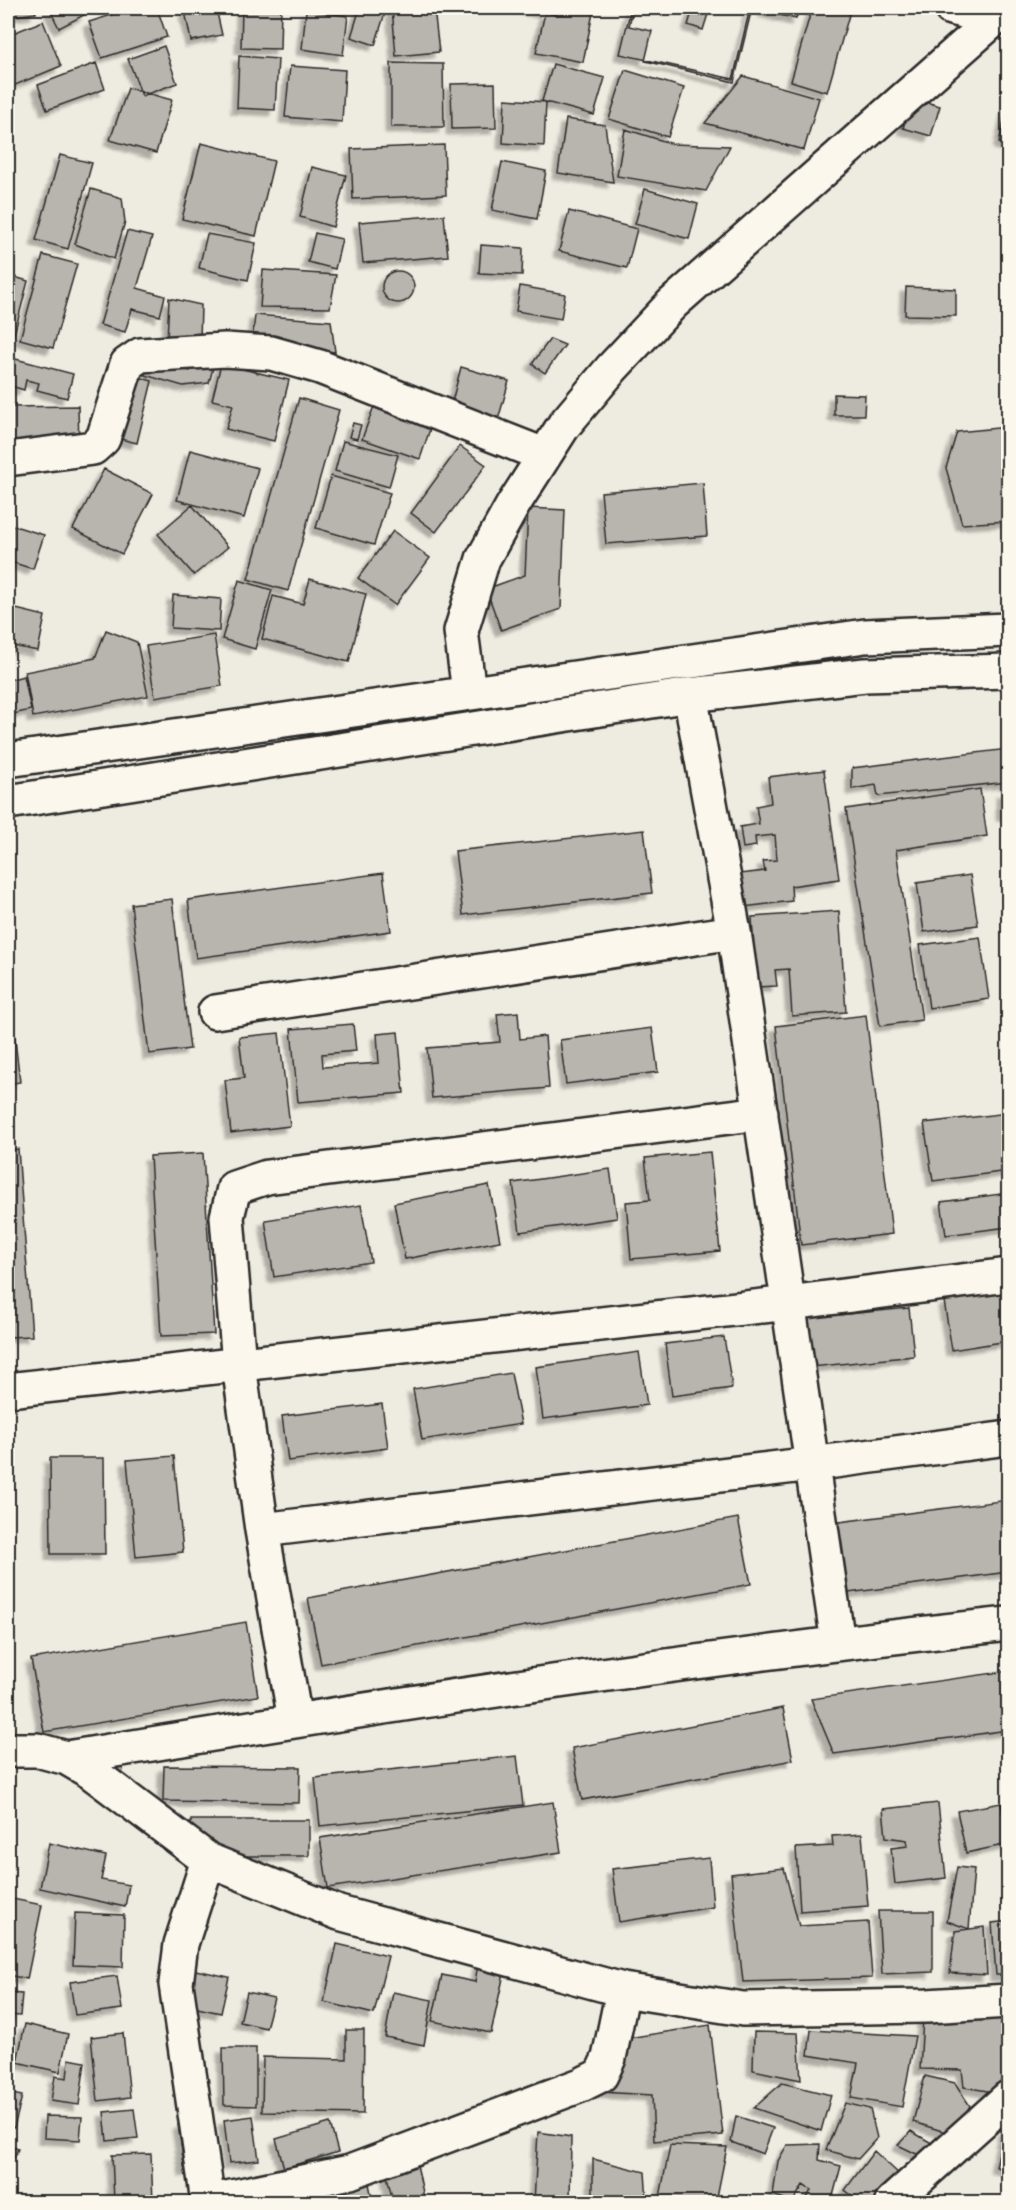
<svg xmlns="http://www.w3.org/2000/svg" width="1016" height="2210" viewBox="0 0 1016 2210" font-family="'Patrick Hand',sans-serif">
<defs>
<filter id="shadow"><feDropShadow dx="-5.5" dy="5.5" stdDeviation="1.5" flood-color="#0004"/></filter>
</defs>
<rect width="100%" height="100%" fill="#eeebe0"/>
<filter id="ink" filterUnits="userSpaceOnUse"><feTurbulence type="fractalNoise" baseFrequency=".0167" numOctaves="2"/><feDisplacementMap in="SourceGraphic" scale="12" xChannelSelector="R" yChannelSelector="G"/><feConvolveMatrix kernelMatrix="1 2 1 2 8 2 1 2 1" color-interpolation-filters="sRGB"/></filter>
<g filter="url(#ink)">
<path fill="#b8b5ae" stroke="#2b2b2b" stroke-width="1.5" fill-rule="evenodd" filter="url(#shadow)" d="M8 8H35L36 13 8 17Z
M49 8H83L86 14 59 28Z
M134 8H157L167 37 102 58 89 22Z
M204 8H216L222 35 191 41 185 11Z
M242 8H281L280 49 241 48Z
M360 8H367L385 13 375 45 351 37Z
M392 8H434L439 52 396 56Z
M524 8H558L556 15Z
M546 8H594L583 62 536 53Z
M631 8H750L733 79 620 54Z
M633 8H752L734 82 645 61 652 31 629 26ZM693 9 708 14 703 30 688 25Z
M765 8H799L796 19 764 11Z
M812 8H851L827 92 791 81Z
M306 10 348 16 343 55 302 49Z
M43 21 61 66 8 88V35Z
M164 46 177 83 142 96 128 59Z
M239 56 278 59 275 110 237 108Z
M96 63 105 89 47 110 38 85Z
M391 63 443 64 444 127H391Z
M553 64 605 78 594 115 542 101Z
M290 66 345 70 342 122 285 117Z
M625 70 684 88 668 137 609 119Z
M743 76 819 98 804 150 705 123Z
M495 83 496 128 452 129 451 84Z
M128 88 172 100 156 153 110 140Z
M912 98 940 106 931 136 903 128Z
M505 99 546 102 544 146 503 143Z
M1008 103V145L999 143Z
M566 119 605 125 613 182 558 173Z
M625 129 673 144 730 146 706 191 617 176Z
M201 143 274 161 256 236 182 219Z
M444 145 446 195 353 199 351 149Z
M60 155 92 163 68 249 36 240Z
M502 162 546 171 537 219 492 210Z
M312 167 346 175 333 227 300 217Z
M91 189 122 198 125 222 114 259 75 244Z
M645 189 698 204 689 239 635 224Z
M569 211 637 229 627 268 559 251Z
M444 215 448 256 363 263 359 222Z
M127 231 152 237 137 288 165 296 160 316 132 309 125 332 100 325Z
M315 233 342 239 335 269 308 262Z
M207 234 256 243 248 280 199 268Z
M481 245 523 248 522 275 479 273Z
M43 255 77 264 53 348 20 339Z
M263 270 336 275 330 308 260 307Z
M382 287a16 16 0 1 1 32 0a16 16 0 1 1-32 0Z
M8 275 28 281 9 354H8Z
M520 286 565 294 561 319 516 311Z
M906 287 956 289V316L905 315Z
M169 298 201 305 200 341 167 340Z
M255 315 331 321 335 352 252 343Z
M550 339 565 345 545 373 532 364Z
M8 357 73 374 67 398 37 390 39 383 26 380 24 390 8 385Z
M141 361 190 371 196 363 213 368 209 383 183 386 131 371Z
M221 364 289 380 274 441 226 429 233 405 212 400Z
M461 367 509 381 494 434 447 421Z
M128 374 152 381 137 443 112 437Z
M834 394 865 395 864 415H834Z
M299 398 339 410 288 591 248 579Z
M78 406 79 445 8 453V407Z
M374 406 431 426 420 459 362 439Z
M353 423 361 425 357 439 349 437Z
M1008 427V521L962 524 946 468 957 432Z
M343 441 398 455 389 487 335 471Z
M460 446 486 465 436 532 411 513Z
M190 450 258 468 244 518 177 500Z
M104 469 153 494 122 554 73 529Z
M331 476 390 493 374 545 316 528Z
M703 483 707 536 606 544 601 492Z
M192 505 228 547 194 575 158 534Z
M528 508 565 510 561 609 501 630 486 589 525 575Z
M8 524 44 535 33 569 8 561Z
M393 531 430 558 395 605 358 578Z
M310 579 366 594 349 662 262 639 273 596 303 604Z
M239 580 272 590 255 649 222 639Z
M173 595 221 599 219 631 171 628Z
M8 607 45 616 38 651 8 645Z
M106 630 137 642 148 696 33 717 25 672 95 658Z
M214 635 222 686 155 697 146 646Z
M24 676 31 710 8 715V680Z
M1008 749V782L878 796 876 785 852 789V768Z
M824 770 839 879 791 886 792 901 744 907 740 874 765 871 763 861 777 860 775 835 755 837 756 846 743 848 740 827 759 824 756 806 771 803 768 777Z
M980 789 987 836 896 850 922 1020 880 1026 846 809Z
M1008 791V814L1002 815V792Z
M644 830 652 893 463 915 455 851Z
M383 873 391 931 196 958 188 900Z
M970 875 978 925 924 932 917 883Z
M172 899 190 1049 149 1054 131 904Z
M839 911 846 1012 792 1016 789 969 775 970 777 986 756 987 752 917Z
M980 937 989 999 929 1008 920 945Z
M8 981 20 1082 8 1084Z
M518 1012 520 1039 545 1036 549 1088 432 1098 427 1048 500 1042 497 1014Z
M866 1015 892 1234 801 1245 776 1026Z
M353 1024 356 1051 322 1054 323 1067 379 1063 377 1034 398 1032 404 1093 298 1102 291 1029Z
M652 1028 658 1072 566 1084 560 1040Z
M279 1033 290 1126 231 1133 225 1080 244 1078 239 1037Z
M1008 1113V1171L933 1181 924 1123Z
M18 1149 32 1336 8 1337V1150Z
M710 1152 720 1251 631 1259 626 1202 650 1200 645 1158Z
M203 1153 214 1334 161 1336 150 1156Z
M610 1169 617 1218 520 1232 513 1183Z
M489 1185 500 1241 405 1259 394 1203Z
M1008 1193V1227L946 1235 941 1202Z
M361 1205 371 1262 274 1277 265 1220Z
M1008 1291V1341L952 1350 944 1301Z
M909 1308 914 1356 812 1367 807 1318Z
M724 1337 732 1388 672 1396 665 1344Z
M639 1352 647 1405 543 1419 536 1367Z
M511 1373 521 1424 422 1440 413 1389Z
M382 1404 388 1448 288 1461 282 1416Z
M174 1456 183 1552 136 1557 127 1460Z
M50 1458H104L105 1554H51Z
M1008 1500V1572L833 1595 824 1524Z
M738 1518 751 1584 321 1664 308 1598Z
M246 1622 258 1696 44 1732 31 1659Z
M1008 1671V1730L834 1754 811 1699Z
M783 1708 793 1760 582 1800 572 1748Z
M517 1756 523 1805 320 1826 315 1778Z
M109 1760 124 1763 121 1779 106 1776Z
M164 1766 300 1767 299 1803 163 1801Z
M553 1802 561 1852 328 1888 320 1838Z
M938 1803 946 1878 895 1884 891 1848 908 1846 907 1840 886 1837 883 1809Z
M1001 1803 1008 1844 966 1853 957 1811Z
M191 1820H309V1856H192Z
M862 1834 868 1906 800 1911 796 1848 833 1846 832 1836Z
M49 1843 106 1856 101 1880 129 1885 125 1907 40 1888Z
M709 1858 713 1907 619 1922 612 1869Z
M957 1867 974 1869 969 1929 947 1921Z
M784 1868 799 1926 868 1922 872 1978 743 1982 731 1874Z
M8 1898 42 1905 27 1979 8 1975Z
M878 1911H933V1972L882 1974Z
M75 1913 124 1915 123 1967 73 1965Z
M1008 1921V1975H996L992 1923Z
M984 1927 987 1975 950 1973 955 1931Z
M337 1944 388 1956 374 2014 324 2002Z
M478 1964 505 1969 491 2033 432 2021 442 1975 475 1982Z
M191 1969 229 1977 221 2013 183 2005Z
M117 1976 122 2009 75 2015 70 1982Z
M247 1992 274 1998 266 2028 240 2022Z
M393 1992 432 2000 424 2045 385 2037Z
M8 1993 22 1994 20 2016 8 2015Z
M1008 2012V2074L999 2093 964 2087 962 2070 920 2069 923 2018Z
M25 2024 68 2034 60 2072 17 2062Z
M710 2025 723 2135 654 2141 652 2095 600 2092 622 2039Z
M346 2030H364L363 2114 262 2112 263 2057 346 2059Z
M811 2030 915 2036 902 2107 851 2098 858 2063 808 2055Z
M754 2032 798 2033 801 2080 753 2070Z
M123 2033 130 2097 98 2101 91 2037Z
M223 2048H256V2106L224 2105Z
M69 2059 85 2062 79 2105 51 2101 55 2076 67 2078Z
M925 2076 955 2083 970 2106 952 2134 913 2122Z
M782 2083 831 2095 821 2131 754 2108Z
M8 2093 22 2096 14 2128 8 2127Z
M845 2103 870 2109 877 2138 858 2159 826 2150Z
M134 2109 138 2138 107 2141 104 2112Z
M45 2116 82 2117 80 2140 44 2138Z
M253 2116 259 2160 229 2163 224 2120Z
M736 2116 773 2128 763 2154 731 2142Z
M189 2122 196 2169 185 2171 178 2124Z
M330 2123 338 2152 284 2168 276 2139Z
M1004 2129 1008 2130V2170L996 2167Z
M911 2131 935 2145 925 2158 898 2145Z
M538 2132 571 2137 570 2202H534Z
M8 2144 18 2149 8 2170Z
M820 2144 819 2160 841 2166 833 2196 843 2202H805L811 2190 803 2185 793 2202 773 2195 778 2161 787 2145Z
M670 2145 727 2147 716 2202H659Z
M874 2151 899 2174 879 2202H860L845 2190Z
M151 2154 153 2202H114L112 2155Z
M593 2159 645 2172 647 2202H593Z
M416 2160 425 2202H393L385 2167Z
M367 2175 373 2202H335L330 2184Z"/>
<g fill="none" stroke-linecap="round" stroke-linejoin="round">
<defs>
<path id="street" d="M951 8 996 19
M8 459 93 448 103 439 127 364 140 355 225 350 271 353 320 367 544 455
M469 692 461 631 483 559 513 505 564 425 612 368 672 304 1007 8
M690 695 734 932 838 1643
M215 1012 734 932
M8 1390 789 1303 1008 1275
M262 1530 812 1464 1008 1438
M295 1720 262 1530 239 1365 227 1217 234 1188 267 1177 761 1113
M8 1750H37L67 1758 91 1772 208 1860 339 1913 623 1990 743 2009 927 2006 1008 2001
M67 1758C379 1706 693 1658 1008 1624
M208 2202 350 2172 581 2085 601 2075 609 2058 623 1990
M208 2202 176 1984 181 1944 208 1860
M892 2202 1008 2098"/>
<path id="secondary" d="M8 760 865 636 1008 630
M8 802 690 695 865 675 1008 671"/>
</defs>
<use href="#street" stroke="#2b2b2b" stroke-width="38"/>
<use href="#secondary" stroke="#2b2b2b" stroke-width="38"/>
<use href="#street" stroke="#fbf7ec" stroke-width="33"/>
<use href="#secondary" stroke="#fbf7ec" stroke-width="33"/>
</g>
</g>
<rect width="1016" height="2210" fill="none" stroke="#fbf7ec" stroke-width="30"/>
<rect x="15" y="15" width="986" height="2180" fill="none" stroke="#2b2b2b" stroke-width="2" filter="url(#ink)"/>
</svg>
